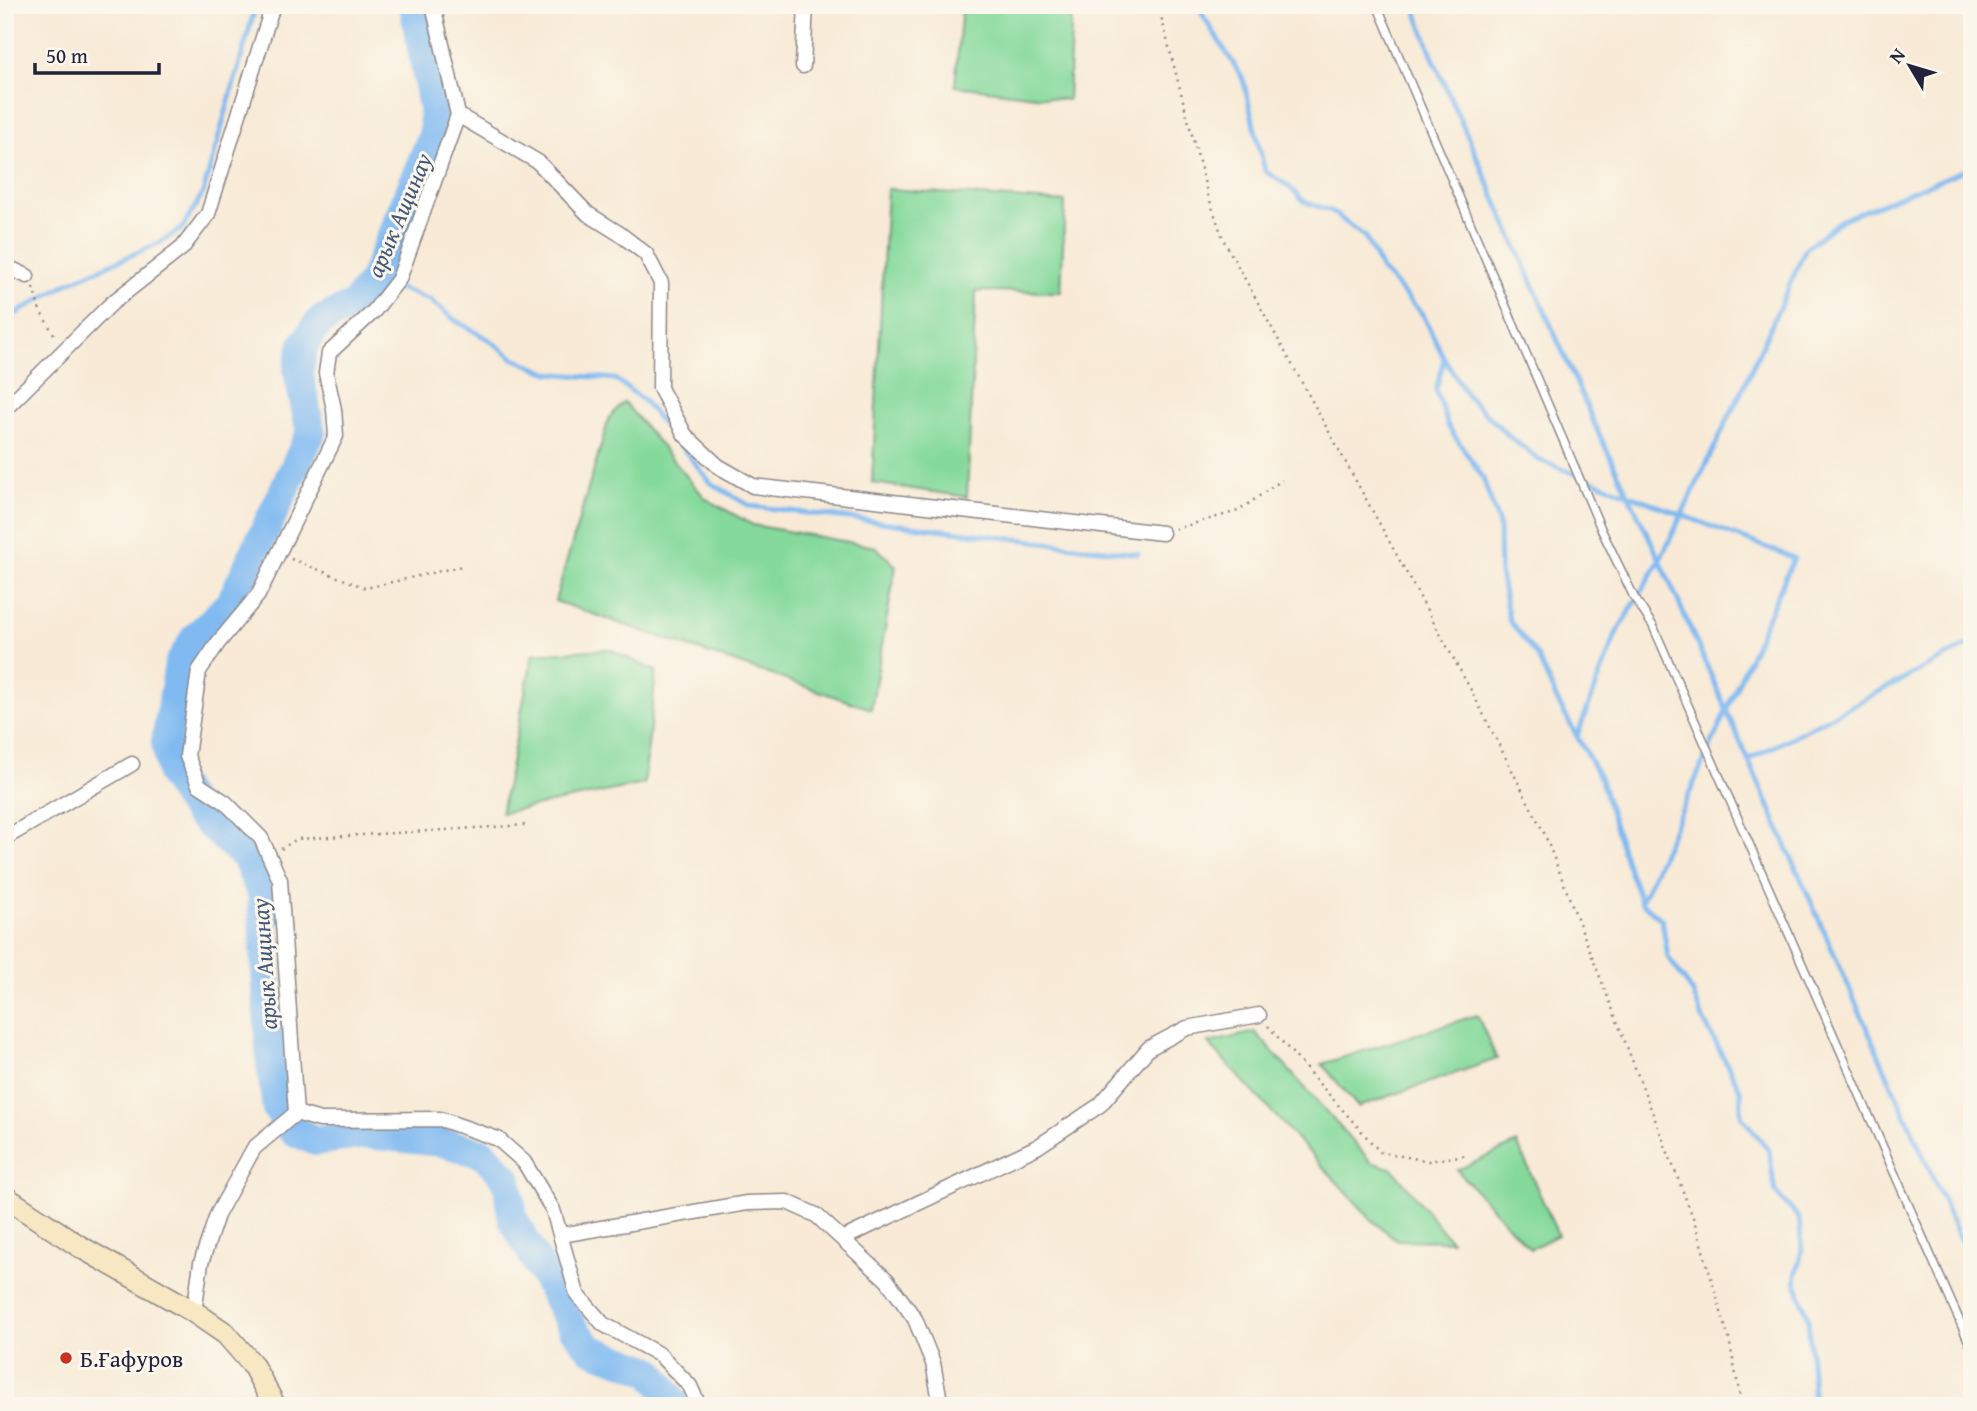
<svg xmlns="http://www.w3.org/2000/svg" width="1977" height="1411" viewBox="0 0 1977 1411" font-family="'Gentium Book Plus',serif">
<rect width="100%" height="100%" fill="#fbf7ec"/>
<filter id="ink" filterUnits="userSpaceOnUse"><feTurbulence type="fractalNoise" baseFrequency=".0143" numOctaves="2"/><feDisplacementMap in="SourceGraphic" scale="14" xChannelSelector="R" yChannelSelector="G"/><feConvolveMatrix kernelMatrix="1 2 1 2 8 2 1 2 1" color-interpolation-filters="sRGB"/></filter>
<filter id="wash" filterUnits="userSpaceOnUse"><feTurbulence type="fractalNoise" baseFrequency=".00686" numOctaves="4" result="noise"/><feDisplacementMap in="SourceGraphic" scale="28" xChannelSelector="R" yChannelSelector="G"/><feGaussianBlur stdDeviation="1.57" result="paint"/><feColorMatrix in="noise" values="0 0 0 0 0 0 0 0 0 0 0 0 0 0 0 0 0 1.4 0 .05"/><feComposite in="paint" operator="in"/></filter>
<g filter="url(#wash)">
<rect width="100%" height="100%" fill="#f8ead6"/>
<path fill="#84d99b" stroke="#537e6b" stroke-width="2" d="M962 5H1072L1068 100 955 86Z
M887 189 1065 202 1061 292 976 291 967 497 872 483Z
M624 402 705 498 753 525 876 547 896 566 871 709 555 601 609 418Z
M609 649 656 671 644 784 501 813 533 654Z
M1477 1015 1497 1059 1358 1107 1322 1064Z
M1255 1032 1371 1162 1393 1169 1451 1241 1397 1240 1373 1221 1208 1043Z
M1517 1143 1558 1235 1530 1249 1457 1170Z"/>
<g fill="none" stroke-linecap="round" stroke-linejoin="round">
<path stroke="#80baf1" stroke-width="5" d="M1200 5 1202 14 1243 79 1265 171 1288 186 1305 202 1331 211 1365 237 1382 270 1423 315 1444 358 1436 390 1448 426 1483 478 1499 525 1500 573 1509 620 1537 656 1558 702 1600 778 1626 862 1641 902 1662 920 1668 957 1692 991 1703 1019 1741 1091V1116L1769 1150 1775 1192 1799 1218 1802 1250 1795 1280 1808 1317 1814 1406
M1414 5 1434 60 1598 432 1660 560 1972 1266
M374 279 430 300 456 321 488 339 515 359 548 373 615 379 643 400 711 483 750 506 1138 554
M5 320 68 283 159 243 182 229 203 193 256 5
M1444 358 1468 397 1510 437 1539 460 1794 558 1641 902
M1577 736 1616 634 1660 560 1745 384 1806 248 1841 220 1972 167
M1748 760 1972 643"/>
<path stroke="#80baf1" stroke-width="30" d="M414 5 433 107 434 133 374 279 355 304 320 321 304 344 298 371 311 433 231 602 194 639 179 665 166 742 172 776 196 812 246 858 262 894 271 1064 277 1109 292 1130 316 1141 366 1134 442 1142 484 1154 507 1179 513 1219 573 1328 591 1349 651 1371 677 1406"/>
</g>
</g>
<g filter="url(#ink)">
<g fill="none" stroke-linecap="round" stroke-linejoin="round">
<defs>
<path id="service" d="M1377 5 1602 531 1634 597 1653 626 1972 1349"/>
<path id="minor" d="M433 5 458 115 399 279 374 311 329 353 326 373 334 409 336 436 258 595 218 643 199 671 187 756 199 785 225 802 261 838 280 880 296 1113 320 1120 440 1119 498 1139 524 1162 553 1210 577 1294 603 1324 660 1355 690 1386 699 1406
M803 66 806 5
M458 115 538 162 588 214 620 234 646 254 661 283 660 388 685 435 718 466 753 486 1162 533
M5 266 27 276
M5 409 112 303 182 248 208 214 273 5
M5 838 132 764
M561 1235 747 1203 787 1202 816 1215 887 1280 915 1319 933 1363 941 1406
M842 1239 1037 1147 1100 1105 1149 1048 1187 1028 1259 1015
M194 1312 201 1263 217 1215 254 1148 296 1113"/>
<path id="secondary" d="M5 1197 79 1246 194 1312 226 1334 252 1364 275 1406"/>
</defs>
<use href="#service" stroke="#8d8688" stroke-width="10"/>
<use href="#minor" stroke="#8d8688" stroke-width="17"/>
<use href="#secondary" stroke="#8d8688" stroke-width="24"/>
<path stroke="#8d8688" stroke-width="2.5" stroke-dasharray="2 5" stroke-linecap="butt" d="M1158 5 1207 192 1223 239 1472 692 1545 835 1694 1220 1729 1339 1742 1406
M33 288 40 311 55 336
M1175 529 1238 511 1282 480
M291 559 366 588 462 566
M281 849 297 839 526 825
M1268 1026 1380 1152 1429 1161 1466 1155"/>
<use href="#service" stroke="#fff" stroke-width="7"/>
<use href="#minor" stroke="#fff" stroke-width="14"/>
<use href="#secondary" stroke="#f7e8c3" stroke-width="21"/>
</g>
</g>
<circle fill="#c8321e" stroke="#fbf7ec" stroke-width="2.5" cx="66" cy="1358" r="7"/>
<g text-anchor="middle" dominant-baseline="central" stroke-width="6" stroke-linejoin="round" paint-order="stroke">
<g font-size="23" fill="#22223b" stroke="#fbf7ec" text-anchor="start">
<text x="80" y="1358">Б.Ғафуров</text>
</g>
<g font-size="24" font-style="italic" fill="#43577b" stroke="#fbf7ec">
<text transform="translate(399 215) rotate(-67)">арык Ащинау</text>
<text transform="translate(264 964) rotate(-94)">арык Ащинау</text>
</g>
</g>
<rect width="1977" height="1411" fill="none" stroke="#fbf7ec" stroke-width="28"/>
<g transform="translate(1910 66) rotate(308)" stroke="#fbf7ec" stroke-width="5" paint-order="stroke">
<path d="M0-5L12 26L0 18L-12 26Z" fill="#22223b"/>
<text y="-10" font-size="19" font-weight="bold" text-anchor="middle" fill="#22223b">N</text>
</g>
<path d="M35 63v10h124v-10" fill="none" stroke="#22223b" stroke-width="3.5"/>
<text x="46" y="63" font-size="21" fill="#22223b" stroke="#fbf7ec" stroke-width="5" paint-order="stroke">50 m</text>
</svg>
